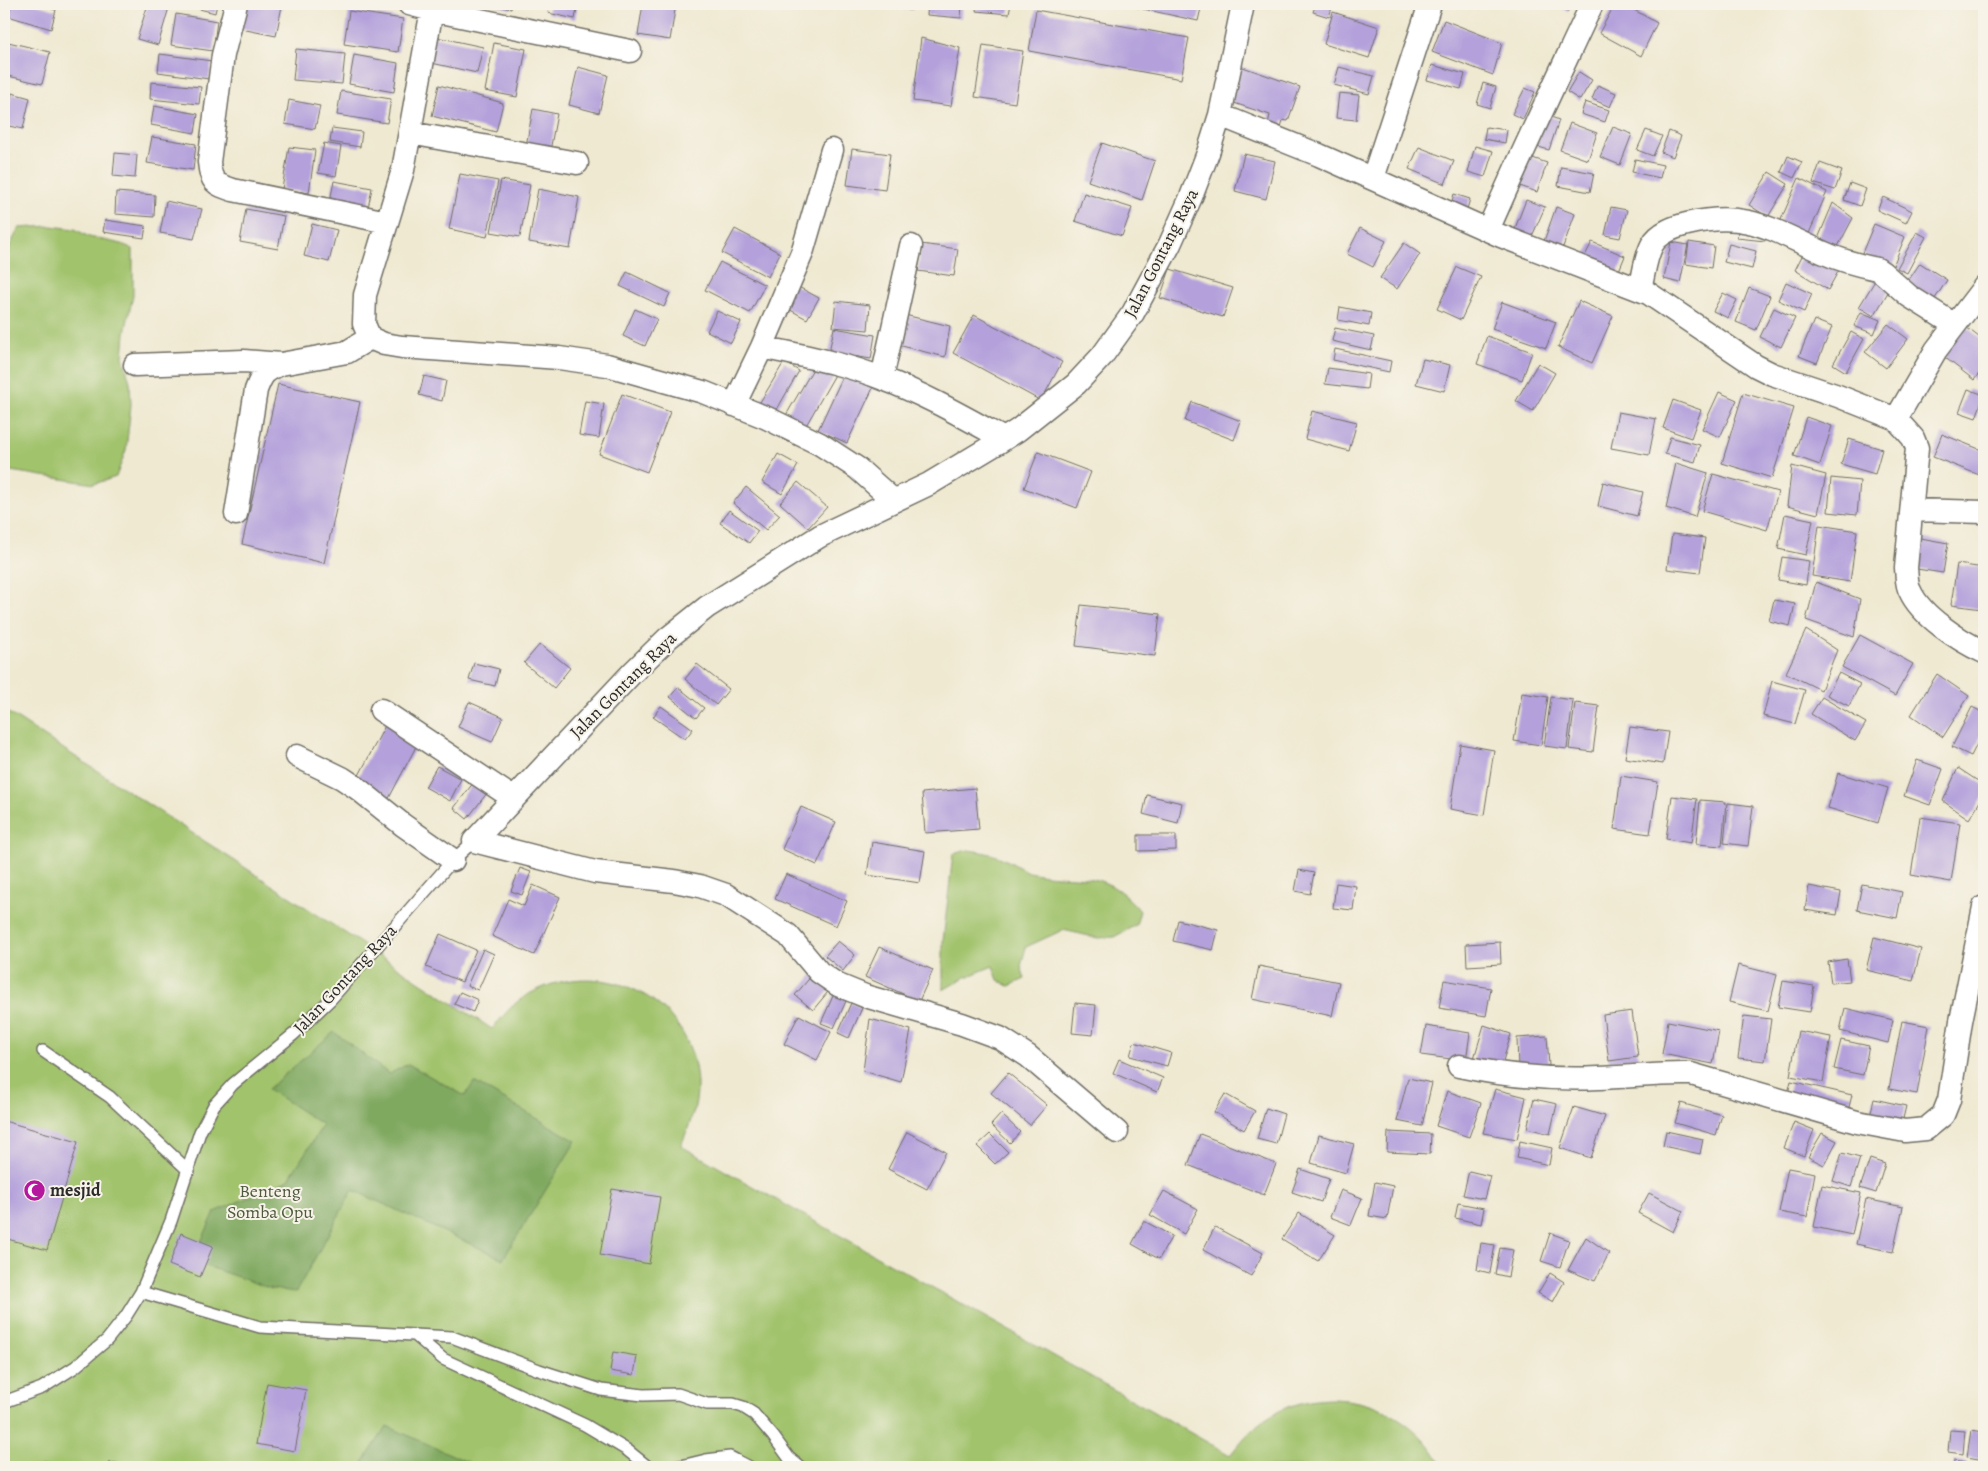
<svg xmlns="http://www.w3.org/2000/svg" width="1988" height="1471" viewBox="0 0 1988 1471" font-family="Alegreya,serif">
<rect width="100%" height="100%" fill="#f7f3e8"/>
<filter id="ink" filterUnits="userSpaceOnUse"><feTurbulence type="fractalNoise" baseFrequency=".02" numOctaves="2"/><feDisplacementMap in="SourceGraphic" scale="10" xChannelSelector="R" yChannelSelector="G"/><feConvolveMatrix kernelMatrix="1 2 1 2 8 2 1 2 1" color-interpolation-filters="sRGB"/></filter>
<filter id="wash" filterUnits="userSpaceOnUse"><feTurbulence type="fractalNoise" baseFrequency=".0096" numOctaves="4" result="noise"/><feDisplacementMap in="SourceGraphic" scale="20" xChannelSelector="R" yChannelSelector="G"/><feGaussianBlur stdDeviation="1.12" result="paint"/><feColorMatrix in="noise" values="0 0 0 0 0 0 0 0 0 0 0 0 0 0 0 0 0 1.4 0 .05"/><feComposite in="paint" operator="in"/></filter>
<g filter="url(#wash)">
<rect width="100%" height="100%" fill="#efe9d1"/>
<path fill="#a1c36c" stroke="#66774c" d="M51 226 75 229 89 237 122 244 133 249V295L125 333 123 357 130 382 131 405 126 450 116 477 94 484 4 470V257L19 228Z
M4 710 492 1029C502 1018 511 1005 524 997 596 952 694 996 697 1084 698 1107 689 1125 681 1146L1230 1455C1241 1442 1251 1428 1267 1418 1326 1379 1412 1403 1442 1467H4Z
M968 850C983 852 995 854 1008 861 1015 864 1022 870 1029 872 1078 883 1102 865 1140 911L1136 925 1114 937 1098 938 1063 930 1026 947 1021 966 1025 979 1009 986 998 980 993 966 964 978 943 990V941L953 854Z"/>
<path fill="#80a960" stroke="#566a46" d="M334 1032 389 1074 408 1064 465 1096 474 1082 576 1141 503 1259 353 1190 296 1292 272 1289 192 1261 215 1212 288 1180 323 1125 268 1089Z
M387 1426 479 1467H360Z"/>
<g id="blocks">
<path fill="#b4a1db" d="M12 4H34L56 10 51 29 8 16Z
M148 4H170L158 45 137 39Z
M180 4H217L215 13Z
M242 4H270L282 6 276 36 236 28Z
M492 4H512L511 9Z
M550 4H578L575 19 548 13Z
M643 4H676L670 40 638 35Z
M891 4H912V10L891 8Z
M928 4H962L961 18 927 15Z
M977 4H1011L1009 14 976 11Z
M1121 4H1202L1198 21Z
M1316 4H1333L1329 17 1313 12Z
M1552 4H1571L1568 11Z
M1615 4H1624L1657 23 1641 56 1599 33Z
M1036 10 1189 38 1181 79 1029 51Z
M349 11 403 19 398 52 344 44Z
M1333 12 1379 27 1369 58 1324 44Z
M176 14 217 21 213 51 171 45Z
M1444 20 1502 43 1493 75 1432 52Z
M432 36 483 47 477 73 427 62Z
M921 38 960 48 951 106 913 101Z
M4 41 50 52 42 84 4 75Z
M494 43 526 49 517 97 485 91Z
M983 45 1023 51 1015 103 975 97Z
M296 49 345 54 342 84 293 80Z
M160 54 212 61 209 79 158 72Z
M354 55 398 63 394 92 349 84Z
M1432 65 1465 74 1461 89 1427 80Z
M1240 66 1300 87 1288 121 1283 120 1280 131 1267 128 1270 115 1228 101Z
M578 67 608 75 599 113 569 105Z
M1339 67 1374 76 1369 94 1334 85Z
M1579 72 1592 80 1580 100 1567 92Z
M151 82 201 87 199 104 150 99Z
M1483 83 1496 87 1490 108 1477 104Z
M439 85 503 103 496 132 432 116Z
M1598 85 1616 93 1610 107 1592 99Z
M1525 88 1535 92 1523 119 1512 114Z
M341 91 391 99 387 123 337 115Z
M12 93 30 98 23 129 4 125Z
M1339 93 1359 95 1356 120 1336 118Z
M289 100 320 106 315 129 285 124Z
M1585 102 1609 110 1605 122 1581 114Z
M154 106 198 114 195 133 151 125Z
M533 109 557 114 550 151 526 146Z
M1546 115 1559 120 1549 150 1535 146Z
M1570 123 1597 133 1588 160 1560 150Z
M1486 127 1507 130 1505 143 1484 139Z
M1613 127 1632 134 1620 165 1600 157Z
M332 128 362 132 360 147 330 142Z
M1646 130 1662 136 1653 156 1637 150Z
M1669 131 1681 136 1673 157 1661 152Z
M152 137 196 144 193 170 147 163Z
M324 143 341 146 336 176 318 173Z
M1102 143 1155 161 1142 200 1088 181Z
M1475 146 1493 151 1485 177 1468 172Z
M289 147 315 150 309 193 282 189Z
M1419 147 1454 161 1445 184 1409 169Z
M852 149 890 154 885 190 847 185Z
M115 153 137 155 135 178 113 176Z
M1244 154 1275 161 1266 199 1235 191Z
M1527 156 1547 163 1537 192 1517 185Z
M1788 156 1802 162 1794 178 1781 172Z
M1635 159 1663 165 1660 178 1632 172Z
M1820 163 1842 171 1835 190 1813 183Z
M1561 167 1594 173 1590 192 1558 186Z
M1769 172 1788 184 1768 217 1749 205Z
M460 174 498 181 487 237 449 229Z
M1799 178 1827 192 1807 238 1780 222Z
M501 180 530 185 520 237 491 232Z
M334 181 372 188 368 208 330 201Z
M1850 183 1866 189 1860 206 1844 200Z
M538 189 579 197 570 249 529 242Z
M116 192 155 195 154 217 115 214Z
M1084 193 1132 208 1122 236 1075 221Z
M1454 194 1470 199 1465 216 1449 211Z
M1883 197 1912 211 1906 223 1877 210Z
M1526 200 1545 207 1529 243 1512 236Z
M166 201 202 209 194 239 160 233Z
M1833 203 1853 218 1835 252 1817 241Z
M1556 207 1575 214 1563 247 1544 241Z
M1611 207 1627 210 1620 238 1605 235Z
M246 209 284 216 278 249 240 242Z
M105 220 146 226 144 238 103 232Z
M312 224 337 230 329 262 304 256Z
M1874 224 1905 237 1893 266 1862 253Z
M1739 225 1766 228 1765 241 1737 238Z
M1360 228 1386 241 1373 267 1347 254Z
M735 229 780 253 768 277 722 253Z
M1917 232 1926 237 1907 273 1897 268Z
M1592 242 1625 256 1618 273 1584 258Z
M1671 242 1688 245 1680 283 1664 279Z
M1689 242 1714 246 1711 268 1686 264Z
M1404 243 1420 254 1397 289 1380 278Z
M921 244 958 249 954 276 918 271Z
M1729 244 1756 251 1752 269 1724 262Z
M1805 250 1840 268 1828 290 1795 270Z
M720 262 765 285 750 313 705 290Z
M1920 263 1947 280 1933 302 1906 284Z
M1457 267 1481 277 1461 320 1437 309Z
M1170 269 1233 288 1223 317 1160 298Z
M627 272 670 293 664 307 620 286Z
M1876 279 1891 287 1874 316 1859 307Z
M1786 282 1812 294 1804 312 1778 300Z
M793 284 819 298 807 319 781 305Z
M1749 288 1770 296 1756 330 1736 322Z
M1723 293 1737 300 1728 318 1713 311Z
M836 301 870 305 868 330 833 327Z
M1579 301 1613 316 1592 363 1558 347Z
M1502 302 1556 322 1546 348 1492 329Z
M1340 307 1371 313 1369 326 1338 320Z
M1774 308 1795 318 1781 347 1760 337Z
M635 309 657 319 645 346 623 336Z
M717 311 741 322 731 343 707 331Z
M1861 312 1880 320 1874 334 1854 326Z
M905 315 950 326 945 357 898 345Z
M974 315 1062 362 1041 401 953 353Z
M1814 320 1832 327 1817 363 1799 356Z
M1888 324 1908 339 1886 368 1865 352Z
M1962 324 1984 341V367L1974 380 1939 353Z
M834 328 875 335 871 359 829 352Z
M1335 328 1374 336 1371 350 1332 341Z
M1851 332 1864 339 1846 372 1833 364Z
M1487 336 1532 352 1522 380 1477 364Z
M1335 349 1391 361 1389 372 1333 360Z
M1423 359 1450 365 1444 391 1416 384Z
M784 362 799 371 772 418 756 409Z
M817 362 836 373 804 429 785 417Z
M1538 363 1555 373 1533 411 1516 401Z
M1328 368 1369 374 1367 389 1325 384Z
M844 374 873 388 847 443 818 430Z
M424 376 446 381 442 401 419 395Z
M278 384 360 402 324 563 242 544Z
M1968 389 1984 395 1976 418 1959 412Z
M1719 392 1737 400 1720 437 1702 429Z
M1743 393 1794 408 1772 478 1722 463Z
M622 394 670 412 647 472 599 454Z
M1673 400 1701 410 1691 438 1663 428Z
M585 401 604 404 599 438 579 435Z
M1192 402 1241 421 1234 440 1185 421Z
M1312 411 1357 422 1349 451 1305 439Z
M1618 412 1656 419 1649 455 1611 448Z
M1806 417 1832 426 1820 465 1794 456Z
M1942 434 1984 451V470L1982 476 1933 457Z
M1670 437 1700 445 1695 462 1665 454Z
M1849 439 1882 449 1875 474 1841 464Z
M1038 452 1091 472 1077 508 1024 488Z
M778 454 798 465 782 494 762 482Z
M1676 463 1708 473 1695 517 1666 508Z
M1792 466 1826 475 1818 514 1787 506Z
M1713 474 1778 492 1767 530 1702 511Z
M1831 478 1860 481 1857 515 1828 512Z
M798 482 827 507 808 528 780 503Z
M1603 482 1643 492 1637 516 1598 506Z
M746 487 780 515 766 530 733 503Z
M729 510 758 531 749 543 720 523Z
M1785 514 1813 520 1806 555 1778 549Z
M1819 525 1857 531 1850 582 1812 576Z
M1672 534 1705 538 1700 573 1667 569Z
M1915 537 1948 543 1943 573 1910 568Z
M1782 557 1809 561 1806 585 1778 580Z
M1957 564 1984 568 1982 609 1951 605Z
M1816 582 1860 599 1854 637 1806 620Z
M1774 600 1795 604 1790 626 1769 621Z
M1081 605 1160 614 1155 656 1076 646Z
M1806 630 1837 650 1821 690 1786 673Z
M1860 635 1913 664 1895 696 1842 667Z
M540 644 570 668 554 688 524 663Z
M474 663 499 669 495 686 469 680Z
M697 664 729 689 716 705 685 679Z
M1839 673 1860 684 1849 706 1827 695Z
M1937 674 1969 696 1943 737 1911 715Z
M1772 681 1805 690 1795 724 1763 716Z
M678 687 704 708 696 718 670 697Z
M1522 693 1548 697 1541 745 1514 741Z
M1551 697 1573 700 1567 749 1544 746Z
M1822 697 1866 723 1855 741 1811 714Z
M469 702 503 717 492 742 458 727Z
M1575 703 1599 706 1593 752 1569 749Z
M661 706 693 729 685 739 653 717Z
M1972 707 1984 713V730L1971 756 1952 747Z
M388 720 421 737 387 802 354 785Z
M1630 727 1668 732 1663 764 1625 758Z
M1460 744 1494 750 1484 815 1450 809Z
M1917 760 1943 769 1930 805 1904 796Z
M437 766 461 779 450 801 425 787Z
M1958 768 1984 785V795L1969 819 1943 801Z
M1838 773 1888 788 1878 823 1828 808Z
M1621 776 1658 782 1650 834 1614 829Z
M477 778 491 788 467 819 454 808Z
M975 788 979 829 925 833 922 793Z
M1147 795 1182 803 1178 823 1143 814Z
M1672 796 1697 799 1691 843 1666 839Z
M1700 800 1726 802 1722 846 1696 844Z
M1728 803 1753 806 1748 846 1724 843Z
M801 807 836 822 817 865 782 849Z
M1920 817 1960 823 1951 882 1911 875Z
M1138 835H1176V850L1138 851Z
M872 842 925 851 920 883 867 875Z
M520 868 531 872 522 895 511 891Z
M1299 870 1314 873 1310 894 1295 891Z
M786 874 847 901 836 926 775 899Z
M1336 883 1356 886 1353 910 1333 908Z
M1862 884 1902 892 1897 918 1857 910Z
M533 885 560 897 534 955 492 936 508 899 524 906Z
M1809 886 1841 892 1837 915 1805 910Z
M1178 920 1218 930 1213 950 1173 941Z
M440 934 476 950 462 982 426 967Z
M1874 937 1921 949 1913 981 1866 970Z
M838 941 855 955 843 971 825 956Z
M1500 942 1501 964 1467 966 1466 944Z
M879 947 933 970 919 1001 865 977Z
M483 949 494 954 478 990 467 986Z
M1847 959 1850 981 1831 983 1828 962Z
M1738 965 1777 975 1768 1011 1729 1002Z
M1259 966 1339 982 1332 1016 1252 999Z
M814 973 832 987 813 1010 795 995Z
M1444 980 1491 988 1486 1016 1439 1008Z
M1783 981 1814 986 1810 1012 1778 1007Z
M837 987 850 992 834 1028 821 1023Z
M460 992 478 1000 473 1012 454 1004Z
M851 1003 862 1008 849 1038 838 1033Z
M1075 1003 1096 1005 1093 1035 1072 1033Z
M1845 1008 1893 1020 1888 1043 1840 1031Z
M1632 1011 1638 1057 1609 1061 1603 1015Z
M799 1015 831 1032 817 1060 784 1044Z
M1744 1016 1771 1019 1765 1061 1738 1058Z
M870 1019 911 1030 901 1082 863 1071Z
M1668 1021 1719 1031 1713 1064 1662 1054Z
M1902 1021 1929 1026 1917 1094 1889 1089Z
M1484 1025 1511 1034 1500 1071 1472 1065Z
M1426 1026 1470 1033 1466 1061 1421 1055Z
M1798 1031 1831 1037 1823 1082 1790 1076Z
M1547 1036 1549 1066 1518 1067 1517 1038Z
M1841 1040 1869 1046 1863 1075 1834 1069Z
M1134 1042 1171 1053 1167 1066 1130 1056Z
M1119 1059 1163 1078 1157 1092 1113 1073Z
M1008 1073 1047 1105 1030 1125 991 1093Z
M1408 1078 1432 1083 1422 1126 1397 1121Z
M1791 1081 1852 1095 1848 1111 1787 1097Z
M1495 1089 1526 1097 1517 1139 1483 1133Z
M1447 1091 1481 1103 1469 1137 1436 1126Z
M1225 1094 1255 1111 1244 1130 1214 1112Z
M1534 1099 1557 1104 1550 1134 1527 1128Z
M1874 1099 1906 1106 1902 1123 1870 1116Z
M1681 1103 1722 1115 1716 1135 1675 1123Z
M1574 1107 1605 1116 1591 1158 1560 1148Z
M1266 1108 1284 1114 1276 1144 1257 1139Z
M1001 1114 1020 1132 1010 1143 991 1125Z
M4 1121 78 1142 47 1250 4 1238Z
M1794 1122 1814 1130 1804 1156 1784 1148Z
M1666 1131 1703 1139 1700 1154 1663 1146Z
M907 1132 946 1152 927 1189 888 1169Z
M1388 1132 1431 1134 1430 1154 1387 1152Z
M1822 1133 1837 1141 1824 1165 1808 1157Z
M990 1134 1008 1152 995 1164 977 1146Z
M1200 1134 1276 1164 1264 1195 1188 1165Z
M1319 1135 1354 1144 1346 1173 1311 1163Z
M1520 1141 1552 1148 1549 1165 1517 1158Z
M1842 1153 1860 1158 1851 1187 1833 1181Z
M1870 1159 1885 1164 1876 1193 1860 1188Z
M1788 1168 1815 1173 1807 1217 1779 1212Z
M1300 1169 1329 1179 1321 1202 1292 1192Z
M1469 1171 1490 1176 1484 1199 1463 1195Z
M1375 1182 1393 1186 1387 1219 1369 1216Z
M1822 1185 1861 1193 1852 1235 1814 1227Z
M612 1189 660 1197 649 1264 600 1255Z
M1341 1190 1362 1198 1351 1225 1330 1217Z
M1164 1191 1198 1209 1184 1234 1150 1215Z
M1649 1193 1683 1211 1673 1232 1638 1213Z
M1866 1199 1903 1207 1893 1252 1856 1244Z
M1458 1203 1484 1208 1481 1224 1455 1218Z
M1299 1213 1335 1235 1318 1261 1282 1239Z
M1144 1221 1172 1236 1159 1259 1132 1244Z
M1215 1227 1263 1253 1251 1276 1203 1250Z
M181 1233 213 1246 200 1277 169 1265Z
M1550 1233 1569 1240 1560 1267 1541 1261Z
M1586 1237 1609 1253 1595 1281 1568 1270Z
M1481 1243 1495 1245 1490 1273 1477 1270Z
M1500 1248 1513 1250 1508 1277 1495 1274Z
M1550 1273 1564 1282 1553 1302 1538 1293Z
M613 1352 637 1356 634 1375 610 1371Z
M267 1383 306 1390 295 1451 256 1444Z
M1950 1430 1965 1431 1963 1454 1948 1452Z
M1971 1430 1984 1432V1460L1967 1457Z
M1954 1460 1966 1462V1467H1953Z
M110 1462 135 1466V1467H109Z"/>
</g>
</g>
<g filter="url(#ink)">
<use href="#blocks" fill-opacity="0" stroke="#706e65" stroke-width="1"/>
<g fill="none" stroke-linecap="round" stroke-linejoin="round">
<defs>
<path id="lane" d="M43 1051 110 1097 189 1171
M141 1292 260 1327 452 1337 539 1370 601 1390 643 1395 678 1394 707 1404H733L743 1407 754 1414 773 1436 789 1458 800 1467
M416 1336 443 1359 585 1425 627 1450 648 1467
M4 1402 42 1388 75 1367 107 1340 126 1316 141 1292 171 1221 200 1132 214 1105 233 1084 294 1034 330 1000 453 860 474 841
M677 1467 706 1460 730 1457 749 1467"/>
<path id="street" d="M236 4 223 55 209 162C211 183 215 184 233 190L387 222
M409 4 432 10 630 51
M433 4 403 170 365 295 364 324 370 338 384 344 402 347 559 358 607 365 703 392 767 418 820 444 857 468 893 500
M1220 115 1319 155 1501 236 1648 293 1756 366 1772 374 1838 396 1896 419 1913 438 1917 448 1906 568C1907 576 1906 584 1910 591 1921 616 1960 641 1984 652
M410 133 577 163
M1373 178 1430 4
M1488 230C1521 154 1557 79 1592 4
M1640 289C1644 275 1645 258 1652 245 1659 232 1675 227 1687 224 1747 210 1770 229 1822 252 1839 260 1858 265 1877 269L1883 273 1909 296 1955 325
M762 347C802 356 843 363 881 378 924 394 964 417 1004 439
M135 365 244 361 281 364
M882 378 911 246
M734 405 762 347 802 253 832 150
M1896 419 1936 350 1984 287
M1912 510 1984 512
M236 514 256 390C262 374 264 371 281 364L347 352 370 338
M381 710 513 798
M297 756 342 778 357 788 403 825 453 860
M1459 1066C1505 1076 1553 1080 1599 1078 1630 1077 1660 1073 1691 1074L1857 1122 1905 1131 1926 1129 1943 1115 1949 1100 1961 1021 1984 907
M1117 1132 1028 1056 1000 1038 962 1024 865 996 838 985 819 972 788 935 726 895 700 886 674 881 595 872 474 841 632 673 668 638 707 607 820 536 929 484 1004 439 1018 430 1076 384 1102 356 1133 313 1170 244 1191 197 1208 153 1220 115 1243 4"/>
</defs>
<use href="#lane" stroke="#706e65" stroke-width="14"/>
<use href="#street" stroke="#706e65" stroke-width="25"/>
<use href="#lane" stroke="#fff" stroke-width="11"/>
<use href="#street" stroke="#fff" stroke-width="22"/>
</g>
</g>
<defs>
<symbol id="mosque-disc" viewBox="-11 -11 22 22"><circle r="9.5" fill="#b5179e" stroke="#f7f3e8"/><path d="M3.5-4.9A6 6 0 1 0 3.5 4.9A5 5 0 1 1 3.5-4.9Z" fill="#fff"/></symbol>
</defs>
<g fill-rule="evenodd">
<use href="#mosque-disc" x="22" y="1178" width="25" height="25"/>
</g>
<g text-anchor="middle" dominant-baseline="central" stroke-width="4" stroke-linejoin="round" paint-order="stroke">
<g font-size="18" fill="#2b2b2b" stroke="#f7f3e8">
<text transform="translate(1161 253) rotate(-63)">Jalan Gontang Raya</text>
<text transform="translate(623 685) rotate(-45)">Jalan Gontang Raya</text>
<text transform="translate(345 979) rotate(-47)">Jalan Gontang Raya</text>
</g>
<g font-size="18" font-weight="bold" fill="#2b2b2b" stroke="#f7f3e8" text-anchor="start">
<text x="50" y="1190">mesjid</text>
</g>
<g font-size="18" fill="#4e593e" stroke="#f7f3e8">
<text x="270" y="1191">Benteng<tspan x="270" dy="21">Somba Opu</tspan></text>
</g>
</g>
<rect width="1988" height="1471" fill="none" stroke="#f7f3e8" stroke-width="20"/>
</svg>
